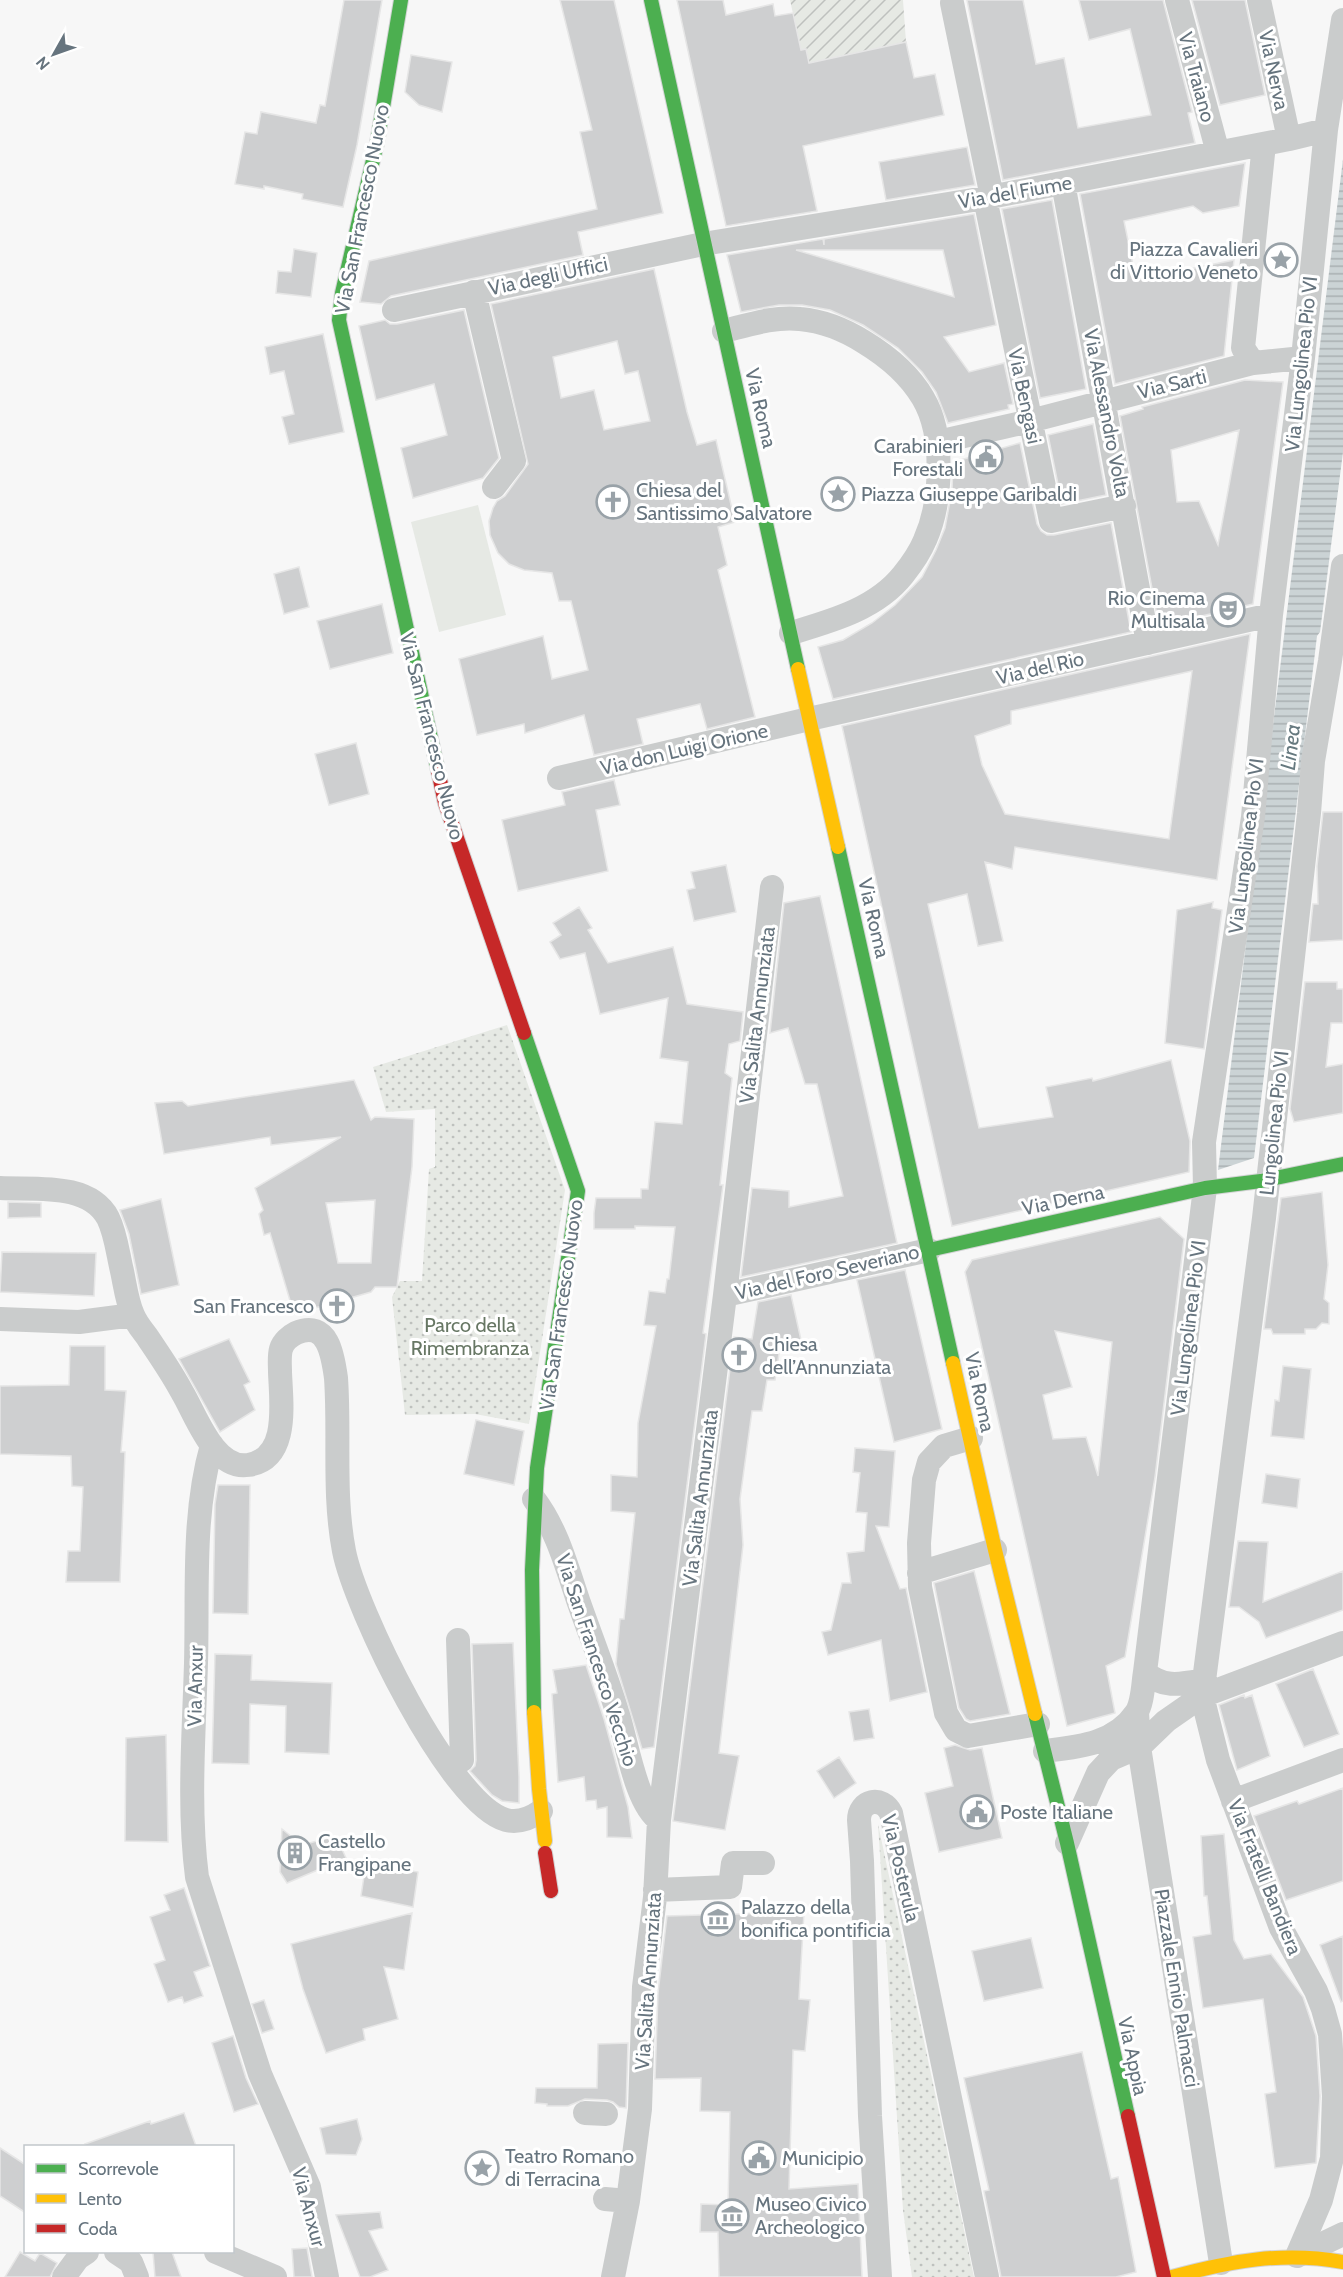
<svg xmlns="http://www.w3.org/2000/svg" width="1343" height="2277" viewBox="0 0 1343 2277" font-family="Cabin,sans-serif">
<defs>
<pattern id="park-dots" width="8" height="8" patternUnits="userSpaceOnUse" patternTransform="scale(1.5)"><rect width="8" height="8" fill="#e6e9e4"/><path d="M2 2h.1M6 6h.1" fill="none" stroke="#bec1be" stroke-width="1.8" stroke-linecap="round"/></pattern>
<pattern id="garden-furrows" width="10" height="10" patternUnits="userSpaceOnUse" patternTransform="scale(1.5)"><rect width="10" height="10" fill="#e6e9e4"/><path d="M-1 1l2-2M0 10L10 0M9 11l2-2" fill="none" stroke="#bec1be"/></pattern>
<pattern id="water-rules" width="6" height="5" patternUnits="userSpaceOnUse" patternTransform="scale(1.5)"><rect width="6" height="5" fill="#cbd3d5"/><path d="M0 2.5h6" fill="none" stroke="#a9b0b2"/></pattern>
</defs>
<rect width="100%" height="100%" fill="#f7f7f7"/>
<path fill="url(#park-dots)" d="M507 1025 565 1190 529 1424 475 1414 405 1415 392 1297 400 1281H422L429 1169 435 1167V1109L386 1112 373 1067Z
M878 1824 974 2277H912L903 2210Z"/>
<path fill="url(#garden-furrows)" d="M790 0H903L906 42 809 63 806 50H801Z"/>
<path fill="#e6e9e4" d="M478 505 506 615 439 632 411 522Z"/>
<path fill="url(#water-rules)" d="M1343 159V452L1320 632 1317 636 1254 1158 1218 1170Z"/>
<path fill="#cecfd0" stroke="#e6e6e6" stroke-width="1.5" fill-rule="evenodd" d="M344 0H382L357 145 343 207 302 199 303 194 264 186V189L235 184 245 132 257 134 261 112 316 123 320 105 325 106Z
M560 0H614L663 213 578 232 583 255 391 296 381 304 360 302 369 261 597 209 580 132 592 130Z
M677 0H723L726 15 773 4 775 16 793 13 801 50 806 49 809 63 906 42 914 78 935 74 944 115 803 146 817 211 726 226Z
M967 0H1023L1036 64 1064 58 1078 128 1151 115 1130 29 1089 40 1079 0H1163L1192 112 1188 113 1195 143 1003 180Z
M1192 0H1245L1265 95 1220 105Z
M411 55 452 62 442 112 419 105 405 92Z
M967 147 975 185 886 200 879 162Z
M1245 163 1239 206 1203 213 1193 206 1124 221 1136 280 1234 260 1224 356 1115 384 1080 194Z
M1052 200 1086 389 1040 398 1002 209Z
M974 214 996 325 944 337 969 372 1004 363 1013 404 1008 405 1009 409 948 423 936 392 922 372 898 348 863 325 830 310 802 305H779L741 312 727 255 823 239 824 245V239ZM796 250H943L954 297Z
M294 249 317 253 311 297 276 293 278 271 291 272Z
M654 269 687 412 697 445 716 440 735 522 718 527 727 565 718 570 755 717 707 729 700 704 637 719 643 744 594 755 584 715 525 733 524 724 477 735 459 659 543 636 552 679 588 670 571 601H559L552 573 524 570 509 564 498 553 490 535 489 521 493 508 497 501 505 496 528 464 491 304ZM617 341 625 374 638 371 650 421 604 430 594 390 561 398 553 357Z
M464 310 499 458 483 478 413 498 401 448 447 435 434 384 376 400 359 326 385 320 390 324H397Z
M323 334 344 432 289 444 282 417 294 414 284 371 270 374 265 347Z
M1245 380 1283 382 1253 604 1159 626 1120 416 1143 409 1142 407ZM1239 430 1228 491 1218 545 1199 501 1177 502 1171 450Z
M1093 424 1106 495 1062 504 1048 435Z
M1020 443 1037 524 1041 531 1047 535H1054L1111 523 1131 632 833 699 818 647 843 640 872 623 895 605 922 577 936 550 945 528 952 490 953 462Z
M299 567 309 607 284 614 274 574Z
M382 604 393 653 330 669 317 621Z
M1250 634 1217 880 1015 847 1012 869 985 862 1003 941 978 946 967 894 928 904 979 1128 1053 1117 1046 1087 1092 1078 1093 1081 1171 1060 1190 1141 1189 1172 952 1226 842 726ZM1192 671 1169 839 1005 814 982 765 975 736 1011 724V711Z
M356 743 369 794 329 805 315 754Z
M614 780 620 805 596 810 608 871 518 891 502 820 565 805 562 792Z
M1323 812H1343V940L1309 942 1313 904H1318L1317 866Z
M726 865 736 912 694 921 687 890 695 888 691 872Z
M820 896 897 1243 741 1277 752 1188 789 1191V1207L843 1196 817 1084H805L788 1028 770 1033 784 903Z
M1213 902 1212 908 1222 910 1204 1049 1165 1043 1177 910Z
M579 907 592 928 588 930 608 963 673 947 687 1004 743 1012 740 1041 729 1044 725 1073 732 1078 720 1185H723L703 1333 706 1334 654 1747 642 1749 616 1664 620 1619H624L635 1513 611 1511V1475L637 1477 638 1423 656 1326 644 1325 649 1291 665 1293 667 1279H669L675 1227 635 1226V1229H594V1213L596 1198H641V1189H648L655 1122 682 1124 688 1062 660 1058 668 998 600 1014 585 953 560 959 550 942 561 935 553 923Z
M1305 982H1337V989H1343V1023H1331L1326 1067 1343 1064V1113L1294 1122 1290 1109Z
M354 1080 371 1120 375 1117 414 1119 412 1167 397 1287H375L371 1292 294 1314 270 1233 264 1235 259 1214 263 1210 255 1188 341 1137 271 1145 270 1137 164 1154 155 1103 182 1101 188 1106ZM375 1200 371 1263H338L326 1203Z
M1322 1192 1328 1265 1324 1299 1329 1303V1324L1322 1323 1316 1329H1305V1334H1273L1271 1329H1264L1281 1198Z
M161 1199 179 1285 141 1294 129 1234 120 1210Z
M8 1202 41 1203V1217L8 1218Z
M1160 1217 1184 1239 1155 1477 1125 1657 1106 1666 1115 1713 1067 1726 965 1272 972 1260ZM1055 1331 1112 1342 1098 1476 1086 1437 1053 1439 1043 1395 1072 1387Z
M2 1252 96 1253 94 1296 0 1292Z
M905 1270 942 1429 894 1442 857 1280Z
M791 1295 801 1340 799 1351 780 1347 775 1380H767L762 1411H752L740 1499 743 1545 719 1753 739 1756 725 1830 673 1821 734 1337 752 1339 758 1302Z
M229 1339 250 1382 244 1385 255 1410 220 1432 179 1359Z
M70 1346H105V1390L126 1391 121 1452H125L120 1582H66L68 1551H80L83 1487 72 1486 71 1456 0 1454V1386L69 1385Z
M1283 1366 1311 1369 1304 1439 1271 1436 1275 1400 1279 1401Z
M476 1420 524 1431 514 1485 464 1474Z
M855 1448 895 1451 889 1527 876 1526 900 1589 906 1588 927 1692 890 1701 881 1640 828 1655 822 1632 831 1630 842 1583H851L847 1553 864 1551 867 1513 856 1512 860 1473 853 1472Z
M1266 1474 1300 1479 1297 1508 1262 1503Z
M218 1485H250L248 1614 213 1613 215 1504Z
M1238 1541 1268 1542 1263 1602 1343 1571V1610L1266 1638 1259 1622 1239 1607H1229Z
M974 1571 1010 1714 970 1721 966 1719 959 1708 934 1583Z
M513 1643 519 1777V1803L502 1801 492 1795 470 1771 475 1766 476 1760 472 1644Z
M215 1654 252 1655 251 1680 332 1683 329 1754 285 1752 286 1706 250 1704 249 1764 212 1763Z
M586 1665 604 1719 628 1807 632 1838 607 1837V1807L597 1809 596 1800 586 1801 584 1777 558 1782 552 1694 557 1693 553 1670Z
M1313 1669 1339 1734 1304 1747 1276 1684Z
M1244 1695 1245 1698 1252 1695 1270 1756 1237 1770 1219 1705Z
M869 1709 874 1738 854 1741 849 1712Z
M166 1735 168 1842 125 1841 126 1738Z
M955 1745 970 1750 982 1748 1002 1838 939 1852 925 1793 953 1786 944 1748Z
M839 1757 856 1783 834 1798 817 1771Z
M1343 1788V1881L1286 1900 1254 1816 1297 1801 1299 1804Z
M282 1829 302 1845 336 1836 346 1858 287 1883 280 1872Z
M1224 1834 1234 1940 1244 1959 1271 1954 1303 1997 1316 2036 1320 2096 1316 2163 1275 2168 1265 2094 1276 2092 1263 1999 1203 2008 1193 1937 1211 1934 1207 1896H1204L1201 1836Z
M366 1863 418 1872 413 1907 361 1896Z
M184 1888 210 1966 194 1972 203 1996 184 2003 182 1997 168 2002 154 1964 165 1960 150 1917 170 1910 164 1895Z
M804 1912 799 1999 810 2000 805 2051 793 2050 789 2189 858 2184 862 2277H719L718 2232H700L701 2204 728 2205 730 2112 700 2111 701 2078 655 2079 658 1993 667 1916Z
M412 1913 404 1970 384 1967 398 2019 363 2029 365 2040 326 2053 303 1989 291 1944Z
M1343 1936V2001L1341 2002 1320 1945Z
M1031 1938 1043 1988 984 2001 972 1951Z
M264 2000 274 2029 262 2033 252 2004Z
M233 2036 246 2078 258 2104 234 2112 212 2043Z
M628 2043 626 2108 619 2107 613 2102 607 2100 585 2099 568 2106H547V2104L535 2103 536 2088H597L598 2044Z
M1082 2052 1111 2179 1118 2177 1136 2272 1116 2277H1001L984 2191 989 2190 964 2078Z
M184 2113 196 2146H86L85 2144 150 2121 151 2124Z
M357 2119 362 2139 356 2155 326 2154 320 2128Z
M0 2148 26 2165V2213L0 2196Z
M380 2212 383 2228 369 2231 388 2270 370 2277H360L336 2215Z
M307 2248 312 2277H294L292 2249Z
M20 2252 35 2261 40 2253 57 2263 50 2277H5Z
M153 2252H172L181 2277H155Z"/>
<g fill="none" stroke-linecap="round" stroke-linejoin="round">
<defs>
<path id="fast" d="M401 0 377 143 342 293 339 320 437 766
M651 0 798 669
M838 847 953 1363
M524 1033 578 1191 537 1468 532 1570 534 1712
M929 1250 1205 1188 1261 1181 1343 1164
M1035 1714 1067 1843 1128 2116"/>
<path id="slow" d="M798 669 838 847
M953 1363 995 1550 1035 1714
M534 1712 539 1789 545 1841
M1172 2277C1230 2261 1284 2251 1343 2262"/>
<path id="jam" d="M437 766 445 803 524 1033
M545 1853 551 1891
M1128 2116 1164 2277"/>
</defs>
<use href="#fast" stroke="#d3d4d5" stroke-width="16"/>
<use href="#slow" stroke="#d3d4d5" stroke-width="16"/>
<use href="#jam" stroke="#d3d4d5" stroke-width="16"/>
<path stroke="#cacccc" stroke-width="24" d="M1177 0 1218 153
M1259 0 1289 139
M952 3 992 197
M1063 183 1148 643
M985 198 1051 521 1124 506
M474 292 514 461 494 487
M394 310 703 244 985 198 1289 139 1326 130
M724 331C748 325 775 316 800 319 823 321 845 330 864 342 887 356 909 374 923 398 945 435 942 502 925 540 920 552 911 565 903 575 876 609 831 621 791 633
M1253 363 1243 348 1264 144
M938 442 1030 421 1253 363 1303 358
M559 778 809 719 1271 615
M0 1188C35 1190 89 1182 108 1218 116 1234 118 1255 122 1271 125 1285 127 1302 133 1315 136 1323 143 1331 148 1338 160 1356 172 1373 182 1392 196 1415 214 1470 248 1465 290 1459 281 1402 280 1372 280 1365 279 1356 281 1349 283 1342 290 1336 296 1333 328 1319 333 1356 336 1378 340 1435 333 1494 344 1551 355 1608 450 1805 506 1820 518 1823 531 1818 541 1811
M725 1295 929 1250
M0 1319 79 1322 133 1315
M971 1438 944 1446 929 1462 924 1480 919 1543 920 1587 946 1713 956 1730 968 1736 1038 1724
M212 1445C192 1515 198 1591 196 1663 194 1733 188 1807 197 1877L260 2074 309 2187 327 2277
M534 1499C557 1529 567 1568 579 1603 592 1640 607 1677 618 1715 627 1743 636 1804 659 1820
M919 1573 995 1550
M458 1640 462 1760
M1145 1672C1163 1689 1182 1684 1205 1680
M1137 1712 1139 1747 1221 2263
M1045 1751C1078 1747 1115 1744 1136 1713 1143 1703 1143 1683 1145 1672L1205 1188 1204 1142 1253 817 1271 615 1303 358 1326 130 1343 20
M1233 1801 1343 1760
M1067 1843 1098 1773 1111 1759 1139 1747 1166 1721 1202 1696 1343 1643
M655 1890 730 1887 733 1863H763
M585 2113 606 2114
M605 2199 628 2201
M116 2252 131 2262 137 2277
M216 2252 275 2277
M1297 2256 1321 2200 1332 2158 1334 2096 1330 2034 1323 2009 1316 1991 1281 1928 1218 1760 1202 1696 1264 1218 1309 813 1313 761 1330 661 1343 566
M1297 2256 1343 2234
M64 2277 78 2258 87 2252
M613 2277 628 2201 640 2109 644 1987 655 1897 659 1820 725 1295 772 887
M880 2277 870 2116 862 1861 859 1820C859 1800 882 1795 891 1813L987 2277"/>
<use href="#fast" stroke="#4caf50" stroke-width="14"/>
<use href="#slow" stroke="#ffc107" stroke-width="14"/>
<use href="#jam" stroke="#c62828" stroke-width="14"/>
</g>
<defs>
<symbol id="sight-ring" viewBox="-11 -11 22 22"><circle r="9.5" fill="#fff" stroke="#99a2a8" stroke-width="1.5"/><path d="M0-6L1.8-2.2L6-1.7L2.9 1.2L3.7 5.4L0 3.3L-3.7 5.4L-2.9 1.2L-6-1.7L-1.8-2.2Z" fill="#99a2a8"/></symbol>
<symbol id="civic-ring" viewBox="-11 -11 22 22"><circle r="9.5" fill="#fff" stroke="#99a2a8" stroke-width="1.5"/><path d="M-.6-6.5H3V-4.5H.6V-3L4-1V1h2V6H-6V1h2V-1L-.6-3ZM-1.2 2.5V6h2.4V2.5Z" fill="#99a2a8"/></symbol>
<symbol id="church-ring" viewBox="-11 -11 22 22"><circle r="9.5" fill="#fff" stroke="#99a2a8" stroke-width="1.5"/><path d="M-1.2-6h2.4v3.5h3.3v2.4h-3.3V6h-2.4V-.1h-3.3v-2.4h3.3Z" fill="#99a2a8"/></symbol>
<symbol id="theatre-ring" viewBox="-11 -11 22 22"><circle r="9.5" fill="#fff" stroke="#99a2a8" stroke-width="1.5"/><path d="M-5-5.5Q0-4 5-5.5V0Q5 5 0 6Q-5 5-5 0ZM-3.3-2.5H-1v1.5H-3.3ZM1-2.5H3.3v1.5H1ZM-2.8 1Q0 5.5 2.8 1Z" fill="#99a2a8"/></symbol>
<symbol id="building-ring" viewBox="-11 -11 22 22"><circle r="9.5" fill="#fff" stroke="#99a2a8" stroke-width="1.5"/><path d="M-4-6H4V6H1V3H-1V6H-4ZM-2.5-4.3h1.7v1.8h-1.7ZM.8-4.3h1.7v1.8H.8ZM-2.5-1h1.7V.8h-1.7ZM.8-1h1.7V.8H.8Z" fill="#99a2a8"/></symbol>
<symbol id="museum-ring" viewBox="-11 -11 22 22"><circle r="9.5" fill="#fff" stroke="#99a2a8" stroke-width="1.5"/><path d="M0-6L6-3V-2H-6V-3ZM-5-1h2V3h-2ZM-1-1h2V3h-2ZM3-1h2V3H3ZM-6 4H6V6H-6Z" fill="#99a2a8"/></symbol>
</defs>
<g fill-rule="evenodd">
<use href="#sight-ring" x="1262" y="241" width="38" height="38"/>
<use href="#civic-ring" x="967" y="438" width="38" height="38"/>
<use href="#sight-ring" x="819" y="475" width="38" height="38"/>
<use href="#church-ring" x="594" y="483" width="38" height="38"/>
<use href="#theatre-ring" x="1209" y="591" width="38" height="38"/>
<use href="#church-ring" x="318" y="1287" width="38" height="38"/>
<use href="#church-ring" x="720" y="1336" width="38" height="38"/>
<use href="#civic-ring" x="958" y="1793" width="38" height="38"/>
<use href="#building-ring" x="276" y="1834" width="38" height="38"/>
<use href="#museum-ring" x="699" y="1900" width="38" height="38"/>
<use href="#civic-ring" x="740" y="2139" width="38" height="38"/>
<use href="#sight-ring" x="463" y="2149" width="38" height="38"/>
<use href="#museum-ring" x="713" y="2197" width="38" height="38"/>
</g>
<g text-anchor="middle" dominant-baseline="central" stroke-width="6" stroke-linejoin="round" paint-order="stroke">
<g font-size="20" fill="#66747e" stroke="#fff">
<text transform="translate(1274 70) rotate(78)">Via Nerva</text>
<text transform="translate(1197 77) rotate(75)">Via Traiano</text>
<text transform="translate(1015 192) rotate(-10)">Via del Fiume</text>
<text transform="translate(362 209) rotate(-79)">Via San Francesco Nuovo</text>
<text transform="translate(548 276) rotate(-12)">Via degli Uffici</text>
<text transform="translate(1301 364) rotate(-84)">Via Lungolinea Pio VI</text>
<text transform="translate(1172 384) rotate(-14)">Via Sarti</text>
<text transform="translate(1025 396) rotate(78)">Via Bengasi</text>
<text transform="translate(761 408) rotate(77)">Via Roma</text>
<text transform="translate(1107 413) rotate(79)">Via Alessandro Volta</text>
<text transform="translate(1040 668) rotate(-13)">Via del Rio</text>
<text transform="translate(432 736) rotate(76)">Via San Francesco Nuovo</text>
<text transform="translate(684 749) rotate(-13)">Via don Luigi Orione</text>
<text transform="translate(1246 846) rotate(-83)">Via Lungolinea Pio VI</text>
<text transform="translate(874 918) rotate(77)">Via Roma</text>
<text transform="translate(757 1015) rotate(-83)">Via Salita Annunziata</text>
<text transform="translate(1274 1123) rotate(-84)">Lungolinea Pio VI</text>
<text transform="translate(1063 1200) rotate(-12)">Via Derna</text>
<text transform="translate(827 1272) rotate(-13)">Via del Foro Severiano</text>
<text transform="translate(561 1305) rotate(-82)">Via San Francesco Nuovo</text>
<text transform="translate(1188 1328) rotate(-83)">Via Lungolinea Pio VI</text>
<text transform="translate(980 1392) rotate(78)">Via Roma</text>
<text transform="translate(700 1498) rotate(-83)">Via Salita Annunziata</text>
<text transform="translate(597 1660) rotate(72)">Via San Francesco Vecchio</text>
<text transform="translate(195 1686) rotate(-89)">Via Anxur</text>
<text transform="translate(901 1868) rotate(77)">Via Posterula</text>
<text transform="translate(1265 1877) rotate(68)">Via Fratelli Bandiera</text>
<text transform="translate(648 1981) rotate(-86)">Via Salita Annunziata</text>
<text transform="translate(1177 1988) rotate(81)">Piazzale Ennio Palmacci</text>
<text transform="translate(1133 2056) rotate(78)">Via Appia</text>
<text transform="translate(309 2207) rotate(75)">Via Anxur</text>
</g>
<g font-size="20" fill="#66747e" stroke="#fff" text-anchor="start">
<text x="1258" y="249" text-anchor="end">Piazza Cavalieri<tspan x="1258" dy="23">di Vittorio Veneto</tspan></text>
<text x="963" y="446" text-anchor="end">Carabinieri<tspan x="963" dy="23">Forestali</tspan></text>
<text x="636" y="490">Chiesa del<tspan x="636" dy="23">Santissimo Salvatore</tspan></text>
<text x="861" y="494">Piazza Giuseppe Garibaldi</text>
<text x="1205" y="598" text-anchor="end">Rio Cinema<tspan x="1205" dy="23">Multisala</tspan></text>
<text x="314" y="1306" text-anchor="end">San Francesco</text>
<text x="762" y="1344">Chiesa<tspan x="762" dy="23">dell’Annunziata</tspan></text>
<text x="1000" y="1812">Poste Italiane</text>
<text x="318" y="1841">Castello<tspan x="318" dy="23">Frangipane</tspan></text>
<text x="741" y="1907">Palazzo della<tspan x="741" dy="23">bonifica pontificia</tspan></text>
<text x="505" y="2156">Teatro Romano<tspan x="505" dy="23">di Terracina</tspan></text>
<text x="782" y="2158">Municipio</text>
<text x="755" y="2204">Museo Civico<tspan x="755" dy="23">Archeologico</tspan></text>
</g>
<g font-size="20" fill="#677764" stroke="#fff">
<text x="470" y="1325">Parco della<tspan x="470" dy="23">Rimembranza</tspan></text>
</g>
<g font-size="21" font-style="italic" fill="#66797f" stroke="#fff">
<text transform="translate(1290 747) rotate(-83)">Linea</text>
</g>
</g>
<rect x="24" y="2145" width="210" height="108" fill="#ffffff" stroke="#c2c7cb" stroke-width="1.5"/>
<rect x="36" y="2164" width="30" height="9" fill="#4caf50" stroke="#c2c7cb" stroke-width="1.5"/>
<text x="78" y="2175" font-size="18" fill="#66747e">Scorrevole</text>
<rect x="36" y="2194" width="30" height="9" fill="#ffc107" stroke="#c2c7cb" stroke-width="1.5"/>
<text x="78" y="2205" font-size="18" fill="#66747e">Lento</text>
<rect x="36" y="2224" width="30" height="9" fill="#c62828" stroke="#c2c7cb" stroke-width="1.5"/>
<text x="78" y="2235" font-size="18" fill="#66747e">Coda</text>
<g transform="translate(54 54) rotate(230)" stroke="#ffffff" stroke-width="4.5" paint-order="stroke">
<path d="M0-4.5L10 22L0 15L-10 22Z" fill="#66747e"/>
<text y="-9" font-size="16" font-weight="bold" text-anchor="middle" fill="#66747e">N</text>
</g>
</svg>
